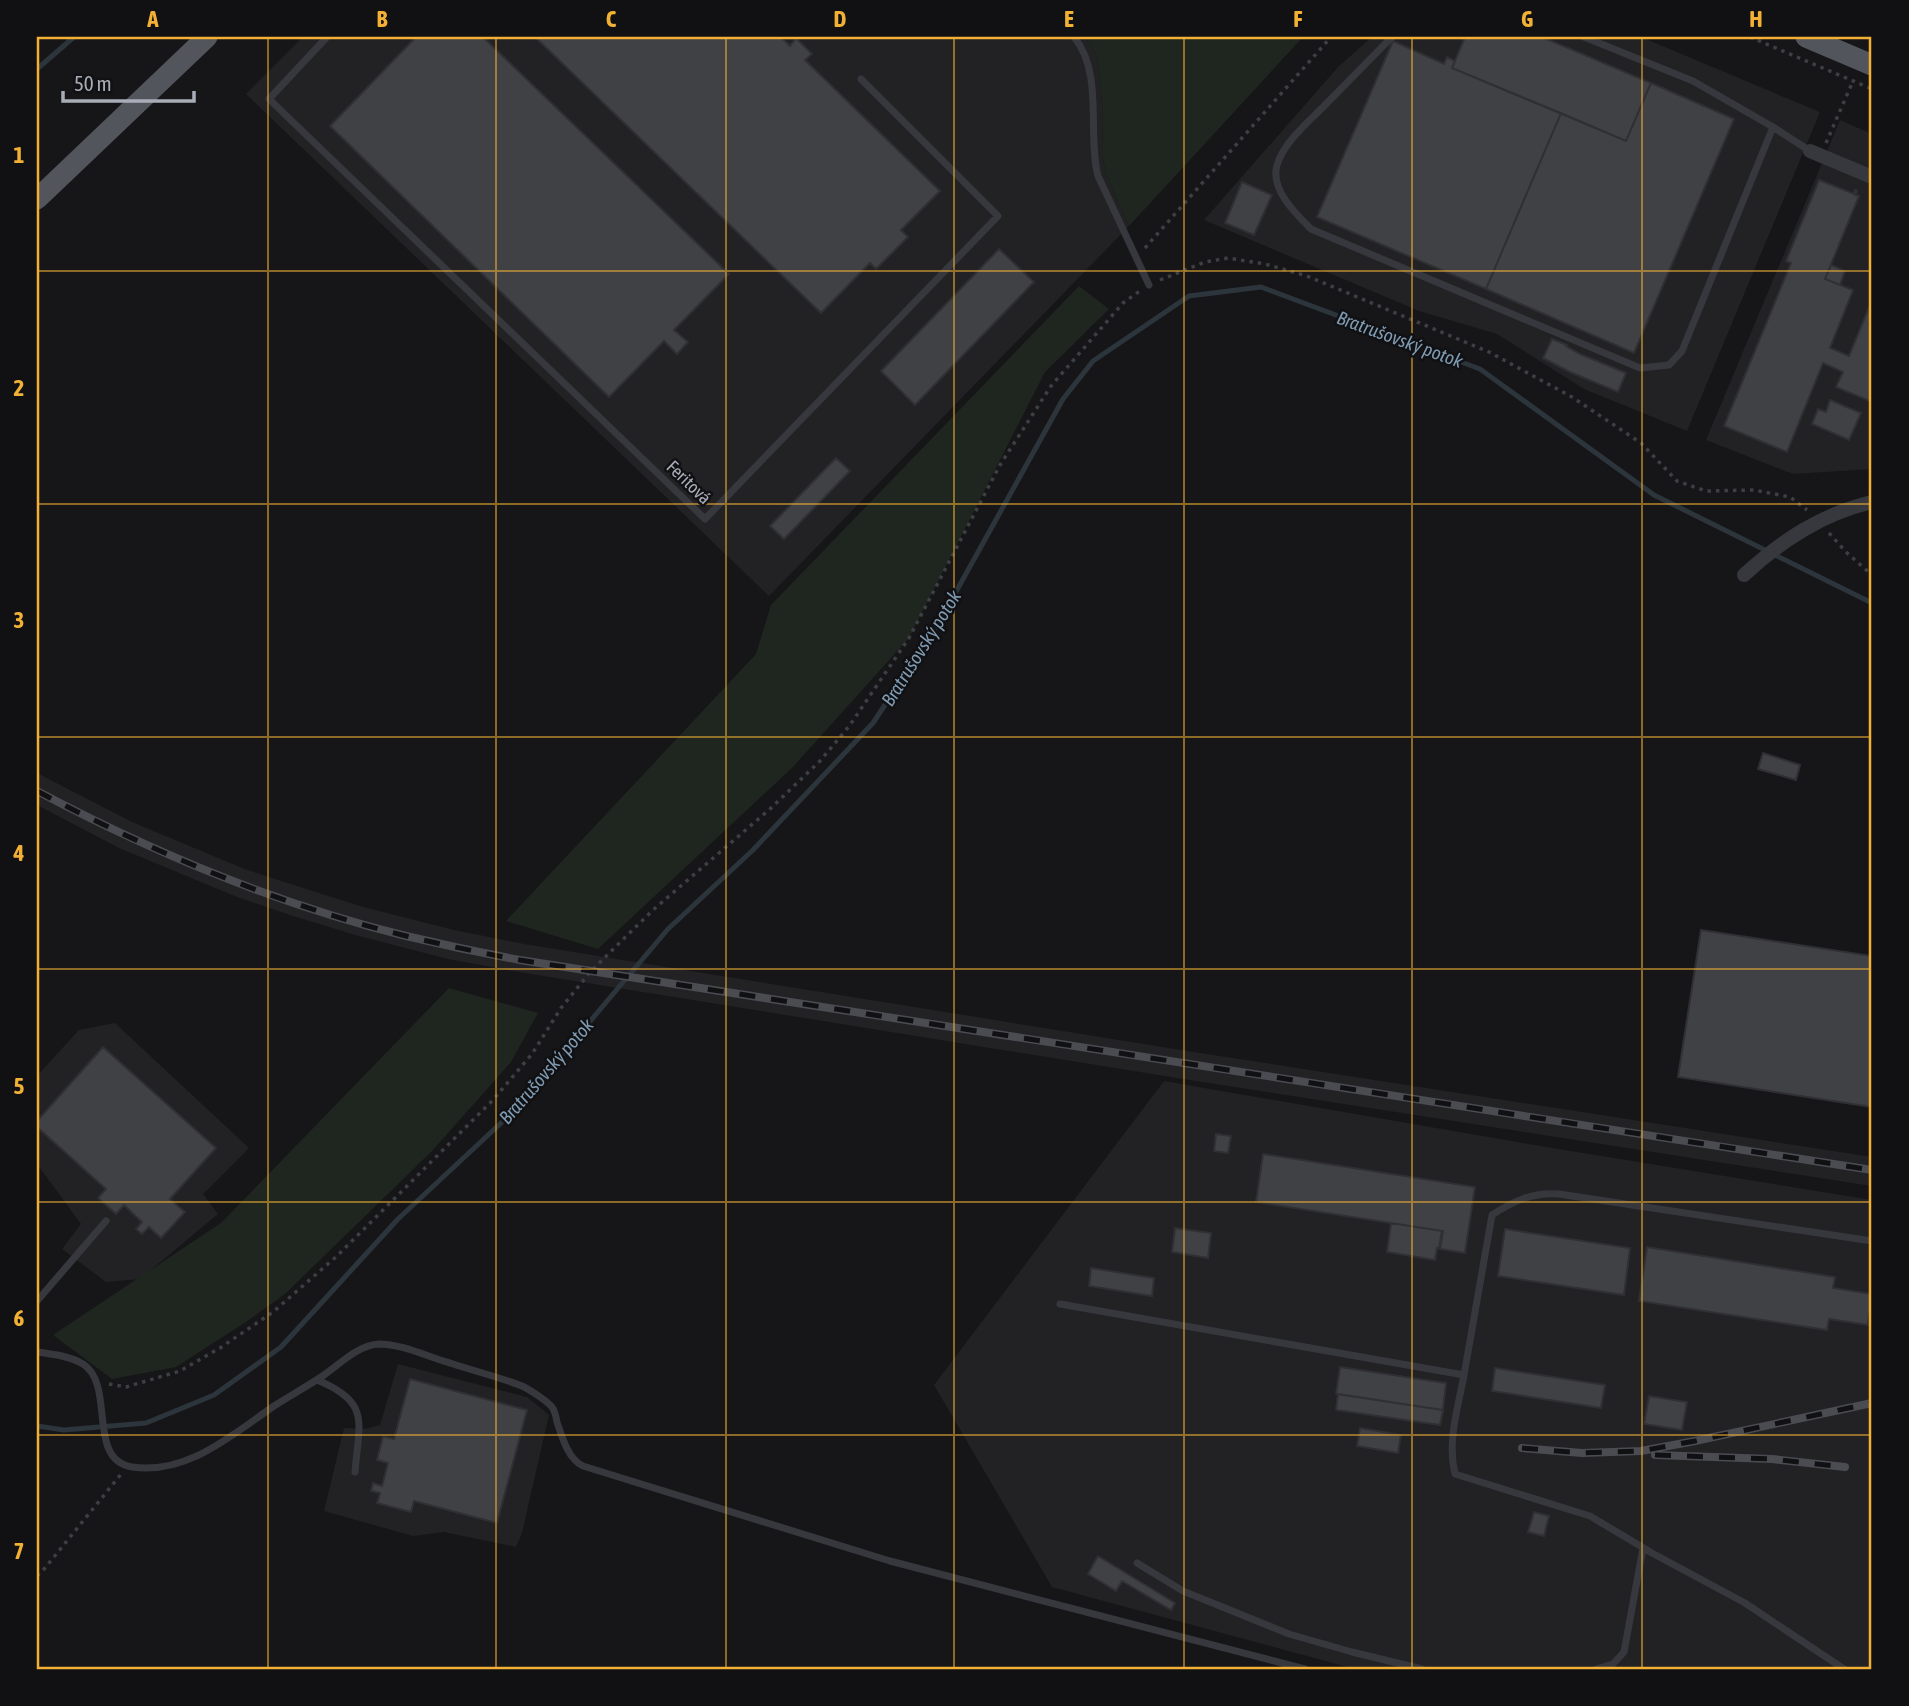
<svg xmlns="http://www.w3.org/2000/svg" width="1909" height="1706" viewBox="0 0 1909 1706" font-family="'Asap Condensed',sans-serif">
<rect width="100%" height="100%" fill="#161618"/>
<path fill="#222225" d="M303 37H1085L1097 56 1103 112 1102 155 1106 174 1129 226 769 596 246 94Z
M1372 37H1641L1820 112 1687 431 1584 389 1497 334 1419 311 1204 220 1338 67Z
M1840 120 1872 134V469L1793 474 1706 440Z
M37 773 132 822 247 870 363 907 454 930 524 944 1181 1050 1872 1157V1186L1177 1078 519 972 448 959 355 935 290 915 237 897 119 848 37 805Z
M115 1023 249 1148 203 1194 218 1214 140 1279 106 1282 62 1249 81 1224 37 1164V1076L79 1030Z
M1164 1081 1534 1145 1872 1200V1669H1355L1052 1587 934 1385Z
M398 1364 527 1397 549 1415 522 1533 516 1547 444 1532 413 1536 324 1511 344 1428 365 1429 380 1425Z"/>
<path fill="#1e261f" d="M1085 37H1303L1129 226 1106 174 1102 155 1103 112 1097 56Z
M1079 286 1109 309 1045 372 909 638 792 768 598 949 506 921 756 654 771 605Z
M449 988 538 1013 511 1062 431 1152 285 1294 246 1322 176 1367 112 1379 53 1335 221 1223Z"/>
<g fill="none" stroke-linecap="round" stroke-linejoin="round">
<path stroke="#2c353c" stroke-width="5" d="M37 69 74 37
M37 1426 64 1430 146 1423 214 1395 281 1347 398 1219 516 1109 668 929 753 850 873 723 937 626 1063 399 1093 361 1189 296 1261 287 1480 369 1654 495 1872 603"/>
</g>
<path fill="#404145" stroke="#303034" stroke-width="2" d="M416 37H483L729 274 674 330 688 342 677 354 664 341 609 397 330 126Z
M535 37H781L790 46 796 38 812 54 805 60 940 191 901 230 908 237 876 269 870 263 821 313Z
M1465 37H1542L1651 83 1626 141 1452 68Z
M1393 41 1444 64 1447 57 1455 61 1452 68 1561 113 1486 289 1317 217Z
M1651 83 1734 119 1634 353 1486 289 1561 113 1626 141Z
M1819 180 1854 194 1855 190 1857 191 1855 195 1859 196 1825 279 1853 290 1830 348 1849 356 1872 300V402L1836 387 1843 372 1823 363 1787 452 1724 426 1791 263 1786 261Z
M1242 182 1272 195 1254 235 1225 223Z
M999 249 1034 282 915 405 881 371Z
M1831 265 1845 271 1840 285 1825 279Z
M1552 339 1567 345 1566 346 1580 354 1626 373 1618 392 1570 372 1543 358Z
M1830 400 1861 413 1849 440 1812 424 1818 409 1826 412Z
M836 458 850 471 784 539 770 526Z
M1763 753 1800 765 1796 780 1758 769Z
M1701 930 1872 956V1107L1678 1077Z
M103 1047 216 1148 170 1199 185 1212 161 1238 149 1227 142 1234 136 1229 142 1222 124 1205 116 1214 98 1198 106 1189 37 1127V1121Z
M1216 1134 1231 1136 1228 1153 1214 1151Z
M1263 1154 1475 1187 1465 1253 1440 1249 1443 1231 1256 1202Z
M1391 1223 1442 1231 1439 1248H1437L1435 1260 1387 1252Z
M1175 1228 1211 1233 1208 1258 1172 1252Z
M1505 1229 1630 1248 1624 1295 1498 1276Z
M1647 1247 1835 1277 1833 1288 1872 1294V1315L1869 1314 1868 1325 1829 1319 1827 1330 1639 1301Z
M1091 1268 1154 1278 1152 1296 1089 1286Z
M1340 1367 1446 1383 1443 1410 1336 1394Z
M1495 1368 1605 1385 1601 1408 1492 1391Z
M410 1379 527 1410 497 1523 414 1501 411 1512 377 1503 380 1493 371 1491 373 1483 382 1486 388 1463 377 1460 383 1436 394 1439Z
M1338 1394 1443 1410 1440 1425 1336 1410Z
M1649 1396 1687 1402 1682 1430 1644 1424Z
M1360 1428 1401 1435 1398 1453 1357 1446Z
M1534 1512 1549 1516 1544 1536 1528 1532Z
M1098 1556 1175 1603 1171 1610 1122 1581 1116 1591 1088 1574Z"/>
<g fill="none" stroke-linecap="round" stroke-linejoin="round">
<path stroke="#3d3f44" stroke-width="3.5" stroke-dasharray="3.5 5" stroke-linecap="butt" d="M1750 37 1872 89
M1826 143 1853 81
M1145 248 1331 37
M1160 280 1205 262 1228 258 1265 264 1307 276 1489 352 1572 397 1641 443 1677 481 1706 491 1754 490 1790 497 1807 510
M1829 533 1846 552 1872 575
M109 1384 126 1387 180 1371 220 1348 273 1312 337 1256 492 1101 532 1054 561 1008 591 971 653 910 770 809 820 761 850 725 909 638 1000 465 1051 386 1123 303 1141 290
M37 1576 45 1568 122 1473"/>
<path stroke="#37383d" stroke-width="7" d="M327 37 269 99 705 519 998 216 861 79
M1074 37C1104 73 1087 134 1098 176L1149 285
M1392 37C1370 59 1349 81 1327 103 1310 121 1285 140 1277 165 1270 190 1296 214 1311 229L1640 368 1669 365 1682 351 1773 127
M1584 37 1693 81 1773 127 1810 151
M37 1301 106 1221
M1060 1304 1464 1375 1492 1215C1513 1201 1533 1192 1559 1194L1872 1241
M37 1352C51 1354 70 1356 83 1364 116 1385 86 1460 132 1467 187 1475 232 1435 274 1406 291 1395 308 1386 324 1375 340 1364 358 1345 379 1344 402 1344 428 1357 450 1363 474 1371 499 1377 522 1386 529 1389 547 1401 552 1407 555 1411 556 1417 557 1422 562 1437 568 1459 583 1466L890 1561 1305 1669
M1464 1375C1458 1408 1447 1441 1455 1474L1590 1516 1652 1553 1745 1603 1844 1669
M317 1380C371 1402 359 1422 355 1472
M1137 1563 1183 1591 1289 1634 1352 1652 1422 1669
M1596 1669 1613 1664 1624 1652 1643 1548"/>
<path stroke="#37383d" stroke-width="14" d="M1810 151 1872 177
M1744 575C1782 540 1822 514 1872 502"/>
<path stroke="#53555c" stroke-width="21" d="M1806 37 1872 65
M37 199 207 37"/>
<defs>
<path id="rail" d="M37 791C154 853 277 904 406 936 444 945 482 953 520 960L1872 1170
M1522 1448 1582 1453 1641 1451 1695 1441 1872 1403
M1655 1455 1772 1459 1845 1467"/>
</defs>
<use href="#rail" stroke="#4a4c52" stroke-width="8"/>
<use href="#rail" stroke="#111113" stroke-width="5" stroke-dasharray="16" stroke-linecap="butt"/>
</g>
<path fill="none" stroke="#f2b134" stroke-width="2" stroke-opacity="0.55" d="M268 37V1669M496 37V1669M726 37V1669M954 37V1669M1184 37V1669M1412 37V1669M1642 37V1669M37 271H1872M37 504H1872M37 737H1872M37 969H1872M37 1202H1872M37 1435H1872"/>
<g text-anchor="middle" dominant-baseline="central" stroke-width="5" stroke-linejoin="round" paint-order="stroke">
<g font-size="18" fill="#a8adb8" stroke="#111113">
<text transform="translate(689 482) rotate(44)">Feritová</text>
</g>
<g font-size="19" font-style="italic" fill="#7f9bb3" stroke="#111113">
<text transform="translate(1400 339) rotate(20)">Bratrušovský potok</text>
<text transform="translate(921 648) rotate(-58)">Bratrušovský potok</text>
<text transform="translate(546 1071) rotate(-49)">Bratrušovský potok</text>
</g>
</g>
<rect width="1909" height="1706" fill="none" stroke="#111113" stroke-width="77"/>
<path d="M63 91v10h131v-10" fill="none" stroke="#a8adb8" stroke-width="3.5"/>
<text x="74" y="91" font-size="21" fill="#a8adb8" stroke="#111113" stroke-width="5" paint-order="stroke">50 m</text>
<rect x="38" y="38" width="1832" height="1630" fill="none" stroke="#f2b134" stroke-width="2.5"/>
<g font-size="23" text-anchor="middle" font-weight="bold" fill="#f2b134">
<text x="153" y="27">A</text>
<text x="382" y="27">B</text>
<text x="611" y="27">C</text>
<text x="840" y="27">D</text>
<text x="1069" y="27">E</text>
<text x="1298" y="27">F</text>
<text x="1527" y="27">G</text>
<text x="1756" y="27">H</text>
<text x="19" y="163">1</text>
<text x="19" y="396">2</text>
<text x="19" y="628">3</text>
<text x="19" y="861">4</text>
<text x="19" y="1094">5</text>
<text x="19" y="1326">6</text>
<text x="19" y="1559">7</text>
</g>
</svg>
